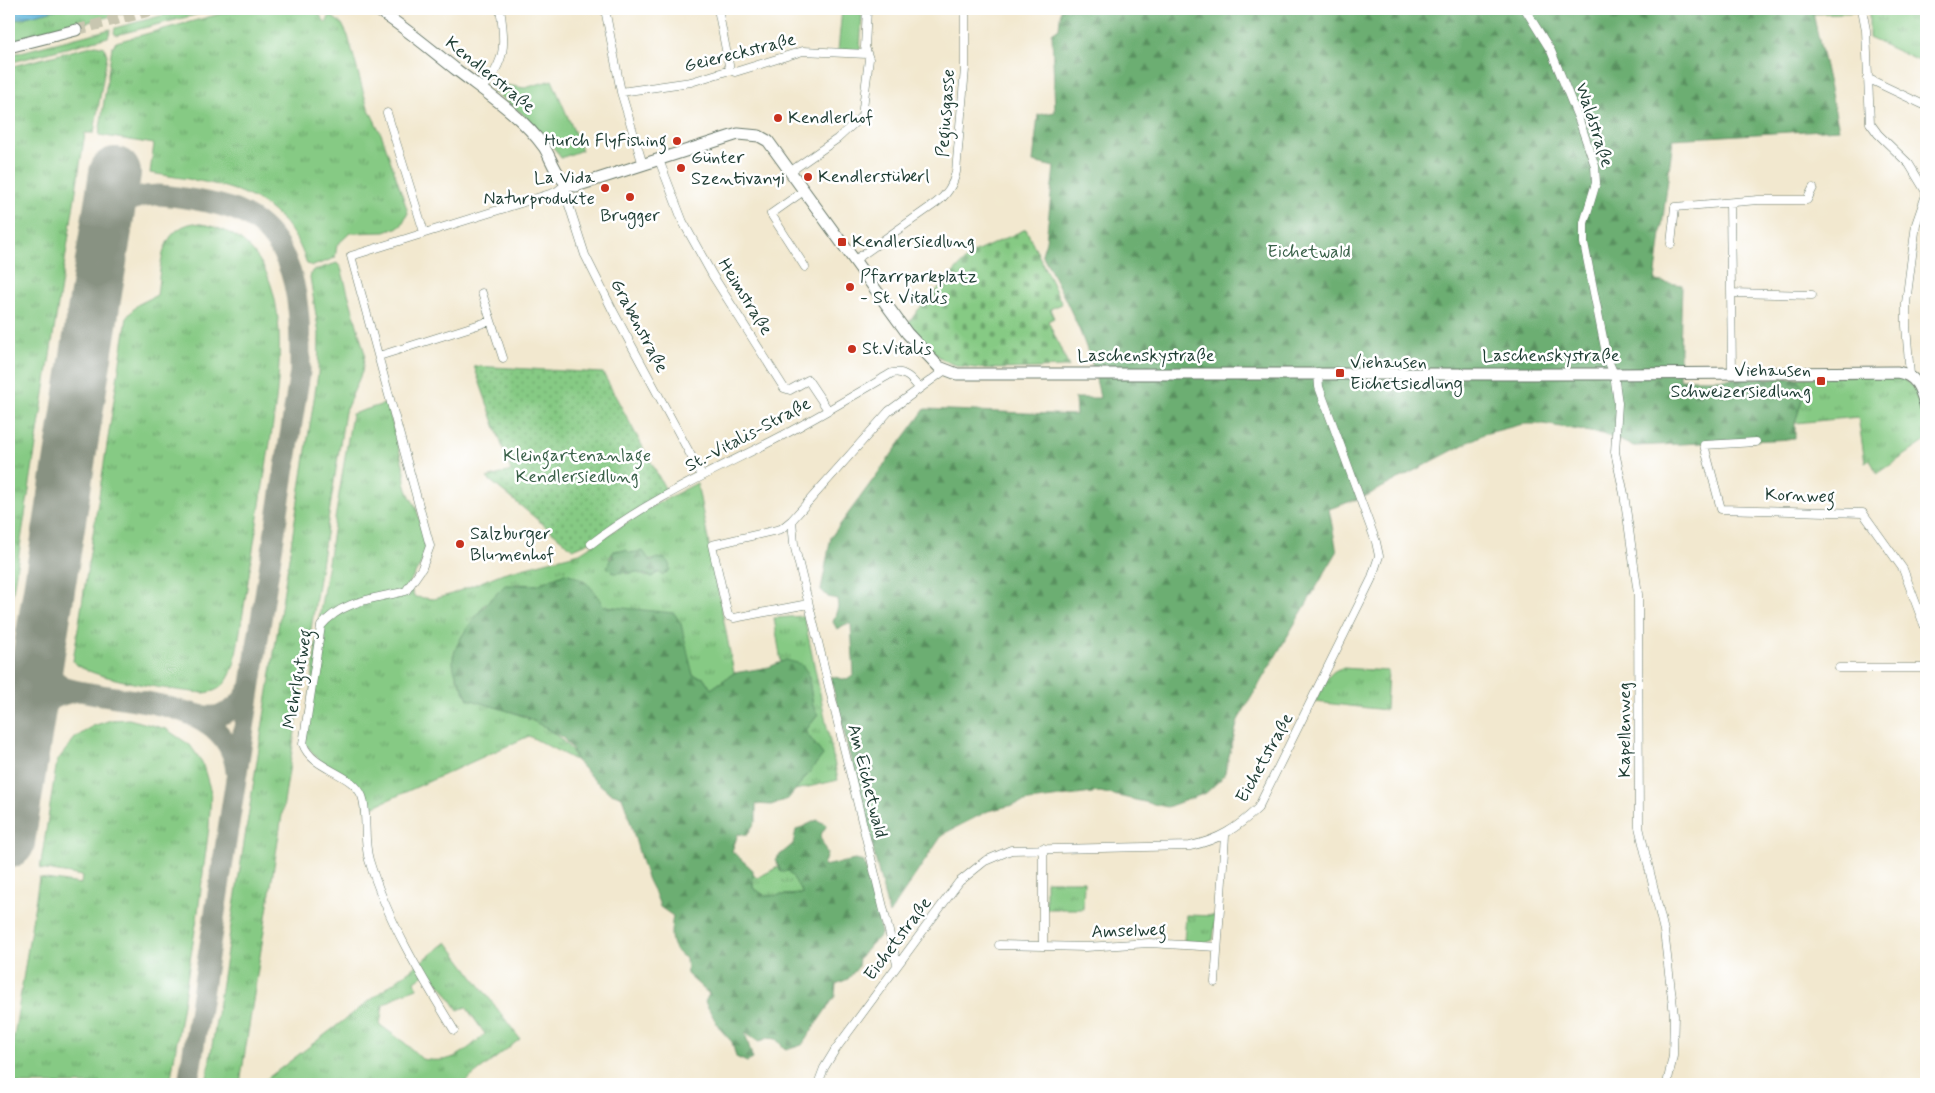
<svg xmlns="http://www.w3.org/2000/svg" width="1935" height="1093" viewBox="0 0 1935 1093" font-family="Mynerve,sans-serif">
<defs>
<pattern id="grass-tufts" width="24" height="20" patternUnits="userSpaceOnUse" patternTransform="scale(1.25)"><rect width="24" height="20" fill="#86ca84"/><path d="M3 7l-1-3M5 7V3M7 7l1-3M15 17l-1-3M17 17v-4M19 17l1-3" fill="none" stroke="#6da56d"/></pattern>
<pattern id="forest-firs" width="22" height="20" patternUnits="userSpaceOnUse" patternTransform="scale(1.25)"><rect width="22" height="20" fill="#6cae72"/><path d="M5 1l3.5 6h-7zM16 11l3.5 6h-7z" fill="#588f5e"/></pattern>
<pattern id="cemetery-stones" width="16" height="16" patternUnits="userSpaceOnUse" patternTransform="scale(1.25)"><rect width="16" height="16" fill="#86ca84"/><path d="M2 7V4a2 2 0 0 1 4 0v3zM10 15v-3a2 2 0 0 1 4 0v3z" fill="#6da56d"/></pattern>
<pattern id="garden-dots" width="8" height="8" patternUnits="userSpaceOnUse" patternTransform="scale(1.25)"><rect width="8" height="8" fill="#86ca84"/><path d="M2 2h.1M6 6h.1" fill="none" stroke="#6da56d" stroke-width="1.8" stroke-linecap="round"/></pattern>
<pattern id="water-rules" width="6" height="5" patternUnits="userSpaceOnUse" patternTransform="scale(1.25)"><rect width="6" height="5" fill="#62b9df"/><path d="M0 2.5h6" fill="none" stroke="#5098b6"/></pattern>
</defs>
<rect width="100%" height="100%" fill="#fff"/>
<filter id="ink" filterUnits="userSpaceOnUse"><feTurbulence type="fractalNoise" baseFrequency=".02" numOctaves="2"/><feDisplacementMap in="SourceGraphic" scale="10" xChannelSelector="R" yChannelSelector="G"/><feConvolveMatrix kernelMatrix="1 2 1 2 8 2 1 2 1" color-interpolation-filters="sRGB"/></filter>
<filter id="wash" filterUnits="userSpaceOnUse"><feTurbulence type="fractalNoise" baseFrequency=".0096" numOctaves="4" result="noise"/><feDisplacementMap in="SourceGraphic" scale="20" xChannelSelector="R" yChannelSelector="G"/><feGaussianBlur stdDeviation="1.12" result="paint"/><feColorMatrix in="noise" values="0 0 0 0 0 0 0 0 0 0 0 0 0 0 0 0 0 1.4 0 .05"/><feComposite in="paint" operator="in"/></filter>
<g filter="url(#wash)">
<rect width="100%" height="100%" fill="#f2e8cf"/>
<path fill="url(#grass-tufts)" stroke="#52845c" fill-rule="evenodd" d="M58 9H138L9 43V21Z
M186 9H219L116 35 114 33 115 28Z
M238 9H315L326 23 330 15 342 24 348 36 367 105 382 136 406 206 408 213 401 226 385 232 350 233 337 245 335 258 313 266 307 264C282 187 217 184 150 173L154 144 99 135 112 47 116 42Z
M1812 9H1926V64L1869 38V12L1813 14Z
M111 29 108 37 9 63V55Z
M96 45 104 47 107 55 94 133H85L9 617V67Z
M194 223C318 236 274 410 262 492 253 548 245 604 235 661 230 679 223 692 203 693 179 691 85 679 73 661L127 317 137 305 157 295C161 267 159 229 194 223Z
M337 263 341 268 365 354 362 372 345 412 240 1084H206L318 374 319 334 310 277 312 271Z
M1877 375C1884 376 1893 376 1900 378 1924 388 1926 419 1926 441L1877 474 1870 459 1865 462 1858 417 1795 423 1805 390 1797 378Z
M387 403 405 472C403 484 409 495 415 505 418 511 419 520 421 527 429 554 424 561 408 584L415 597 433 599 449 595 503 573 580 553 649 508 697 483 734 673 711 689 704 678 693 675 674 614 603 606 565 573 537 585 516 584 484 605 471 624 456 675 468 699C504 708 561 724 577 761L529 736 366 810 363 793 318 759 305 744 318 624 352 414ZM619 550 630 553 643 552 647 560H654L661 572 647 577 636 572 626 574 609 558 614 551Z
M804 616 838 780 795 790 823 755 805 731 818 715 813 706 808 673 786 660 781 662 774 618Z
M1343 668 1388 671 1386 710 1315 702C1322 689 1327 670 1343 668Z
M129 719 166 729 190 745 202 762 211 792 209 827 198 912 170 1084H9V1068L39 878 81 884 82 876 40 869 57 761 75 738 93 726 111 720Z
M778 867 781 872 789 870 804 894 766 896 753 888V874L757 878Z
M1046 881H1084L1083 909H1046Z
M1186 915 1216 916 1213 940 1206 943 1184 941Z
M447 942 520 1039 462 1084H260ZM426 973 442 986 458 1010 466 1007 485 1034C462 1054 453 1064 422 1059L405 1043 380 1025 383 1005 401 994 417 988 415 981Z"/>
<path fill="url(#forest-firs)" stroke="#467653" d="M1061 9H1812L1839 129 1673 139 1655 281 1682 285 1679 379 1797 378 1805 390 1795 423V439L1634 446 1602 434 1543 424H1523L1484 434 1366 496 1329 509 1337 552 1238 720 1224 776 1206 793 1167 807 1100 792 1029 801 988 811 943 834 889 914 830 676 847 680 854 675 851 624H846L837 629 833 622 838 607 837 599 828 597 821 590 831 537 925 409 1076 415 1075 398H1100C1091 346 1066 300 1042 254L1046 241 1054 167 1033 162 1038 115 1055 112 1052 33 1059 28Z
M626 550 630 553 643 551 651 562 657 558 665 559 669 563 670 570 663 575 658 572 652 577 636 572 613 573 607 567 614 551Z
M565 573C585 578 594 588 603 606L674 613 681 624 693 675 704 678 711 689 734 673 769 667 786 660 801 664 808 673 813 706 818 715 805 731 823 755 788 799 771 805 756 804V821L747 835 738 834 732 851 753 870V888L766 896 803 894 789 871 781 872 775 859 793 844 796 830 817 820 827 825 820 836 827 854 823 866 855 860 864 862 878 912 881 934 859 958 858 967 848 979 836 984 835 996 802 1045 786 1050 776 1039 767 1038 759 1042 745 1033 753 1059 747 1062 736 1057 732 1042 720 1029 705 1002 709 994 687 974 686 958C668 949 670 934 673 916L660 907C657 894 650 887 646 875 637 849 632 823 622 797L609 792 593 779 577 761 572 749 563 738 525 716 468 699C464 687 452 673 453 660 455 635 489 601 505 585H537Z"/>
<path fill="url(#cemetery-stones)" stroke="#52845c" d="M1026 229 1062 304 1050 309 1054 318 1048 321 1069 367C1042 367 972 373 950 363 933 356 920 337 908 324L918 310 971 254Z"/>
<path fill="#86ca84" stroke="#52845c" d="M842 9H857L862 16 860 50 838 51Z
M552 80 582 150 561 158C541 128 521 111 492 91L505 85 525 88Z"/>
<path fill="url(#garden-dots)" stroke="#52845c" d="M474 366 603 373 667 492 592 541 573 549 487 478 511 471Z"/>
<path fill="url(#water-rules)" stroke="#407b8a" d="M25 9H58L9 21V13Z"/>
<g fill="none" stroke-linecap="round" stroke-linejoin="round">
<path stroke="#889282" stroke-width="21" d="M106 228C112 219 119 208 128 202 146 192 165 195 184 198 229 205 265 213 286 260 301 294 300 335 300 372L188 1084
M38 654C45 669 51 680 66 688 119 703 230 696 236 772
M192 713C217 722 237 712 249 689
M26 730C36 705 52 696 78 691"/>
<path stroke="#889282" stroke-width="52" d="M9 842 115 173"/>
</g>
</g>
<g filter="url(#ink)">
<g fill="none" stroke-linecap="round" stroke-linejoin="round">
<path stroke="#c8c6b0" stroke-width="11" stroke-dasharray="11 5.5" stroke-linecap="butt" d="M76 30 157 9"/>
<defs>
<path id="street" d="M605 9 621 92 643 165
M718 9 730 70
M1525 9 1551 51 1579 120 1595 166 1596 183 1584 223V243L1607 358 1614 374 1618 403 1615 452 1624 494 1638 594 1639 827 1664 931 1674 1015 1673 1056 1667 1084
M1862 9 1866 30 1870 123 1878 134 1909 164 1926 192
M1867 78 1926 106
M482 90C506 60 506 45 500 9
M621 92 691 82 730 70 735 72 803 51 867 54
M387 113 424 232
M659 160 683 222 713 276 784 388 790 390 808 380 828 410
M791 171 837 139 862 116 869 59 865 47 867 9
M566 184V196L585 255 613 311 702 476
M1730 203 1732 373
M1671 244 1675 207 1758 200H1807L1813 188
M855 260 936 203C947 195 953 186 956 172L965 69V9
M805 267 771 214 805 190
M482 293 503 358
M1731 293 1812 295
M379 356 490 321
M1910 375 1906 326V303L1916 224 1926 195
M1756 442 1704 445 1721 509 1863 513 1903 569 1926 630
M792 520 781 529 712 545 728 616 734 618 808 604
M591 544C646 501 711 472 772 441 813 420 853 396 892 373 904 370 912 379 919 388
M1839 668H1926
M1043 848V946L1086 947 1149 943 1217 947
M999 945 1043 946
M897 964 794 544 792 520 889 411 945 370
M1215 982 1225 836
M454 1030C421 976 387 920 369 860 363 840 368 811 362 796 352 772 312 770 303 744L321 626C342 600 375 599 406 591L422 568 430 546 351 256 556 192 566 184
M818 1084 824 1068 835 1050 959 882 985 861 1011 850 1190 846C1219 840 1237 828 1258 808L1371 580 1379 556 1376 542 1319 387 1318 372"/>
<path id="secondary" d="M376 9C405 27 431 50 458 71 488 94 522 116 544 147 552 159 559 187 576 186L738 134 759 136 768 141 907 333 939 367 957 374H1614L1897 372C1918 375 1921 390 1926 408
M9 47 76 30"/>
</defs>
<use href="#street" stroke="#69796a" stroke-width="9"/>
<use href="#secondary" stroke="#69796a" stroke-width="13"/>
<use href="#street" stroke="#fff" stroke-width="8"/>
<use href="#secondary" stroke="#fff" stroke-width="11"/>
</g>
</g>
<g fill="#c8321e" stroke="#fff" stroke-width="2">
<circle cx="778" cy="118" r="5"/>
<circle cx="677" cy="141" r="5"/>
<circle cx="681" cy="168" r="5"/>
<circle cx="808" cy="177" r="5"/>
<circle cx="605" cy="188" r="5"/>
<circle cx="630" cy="197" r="5"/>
<rect x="837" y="237" width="10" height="10" rx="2.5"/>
<circle cx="850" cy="287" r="5"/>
<circle cx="852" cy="349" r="5"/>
<rect x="1335" y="368" width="10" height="10" rx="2.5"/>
<rect x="1816" y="376" width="10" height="10" rx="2.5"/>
<circle cx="460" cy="544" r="5"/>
</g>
<g text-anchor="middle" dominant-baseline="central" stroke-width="5" stroke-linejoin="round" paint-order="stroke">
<g font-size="18" fill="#1f3d34" stroke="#fff">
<text transform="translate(740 53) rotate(-14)">Geiereckstraße</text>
<text transform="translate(490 75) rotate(39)">Kendlerstraße</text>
<text transform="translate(946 113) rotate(-86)">Pegiusgasse</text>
<text transform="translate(1594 125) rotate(72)">Waldstraße</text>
<text transform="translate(745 297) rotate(58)">Heimstraße</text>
<text transform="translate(639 326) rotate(62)">Grabenstraße</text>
<text x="1146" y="356">Laschenskystraße</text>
<text x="1551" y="356">Laschenskystraße</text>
<text transform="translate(748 435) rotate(-28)">St.-Vitalis-Straße</text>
<text transform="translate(1800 496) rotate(2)">Kornweg</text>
<text transform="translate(298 679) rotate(-80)">Mehrlgutweg</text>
<text transform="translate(1625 730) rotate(-90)">Kapellenweg</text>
<text transform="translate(1265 758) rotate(-61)">Eichetstraße</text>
<text transform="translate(867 781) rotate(76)">Am Eichetwald</text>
<text transform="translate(1129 931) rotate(-2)">Amselweg</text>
<text transform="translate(898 939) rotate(-53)">Eichetstraße</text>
</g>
<g font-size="18" fill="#1f3d34" stroke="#fff" text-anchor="start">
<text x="788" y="118">Kendlerhof</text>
<text x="667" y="141" text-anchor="end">Hurch FlyFishing</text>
<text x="691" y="158">Günter<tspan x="691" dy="21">Szentivanyi</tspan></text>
<text x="818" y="177">Kendlerstüberl</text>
<text x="595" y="178" text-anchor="end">La Vida<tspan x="595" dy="21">Naturprodukte</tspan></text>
<text x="630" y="216" text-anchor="middle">Brugger</text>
<text x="852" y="242">Kendlersiedlung</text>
<text x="860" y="277">Pfarrparkplatz<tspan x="860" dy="21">- St. Vitalis</tspan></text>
<text x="862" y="349">St.Vitalis</text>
<text x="1350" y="363">Viehausen<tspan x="1350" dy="21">Eichetsiedlung</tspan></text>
<text x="1811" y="371" text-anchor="end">Viehausen<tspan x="1811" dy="21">Schweizersiedlung</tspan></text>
<text x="470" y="534">Salzburger<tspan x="470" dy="21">Blumenhof</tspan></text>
</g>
<g font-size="18" fill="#396048" stroke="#fff">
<text x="1309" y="252">Eichetwald</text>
<text x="577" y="456">Kleingartenanlage<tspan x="577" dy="21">Kendlersiedlung</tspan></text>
</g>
</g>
<rect width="1935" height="1093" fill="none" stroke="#fff" stroke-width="30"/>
</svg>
